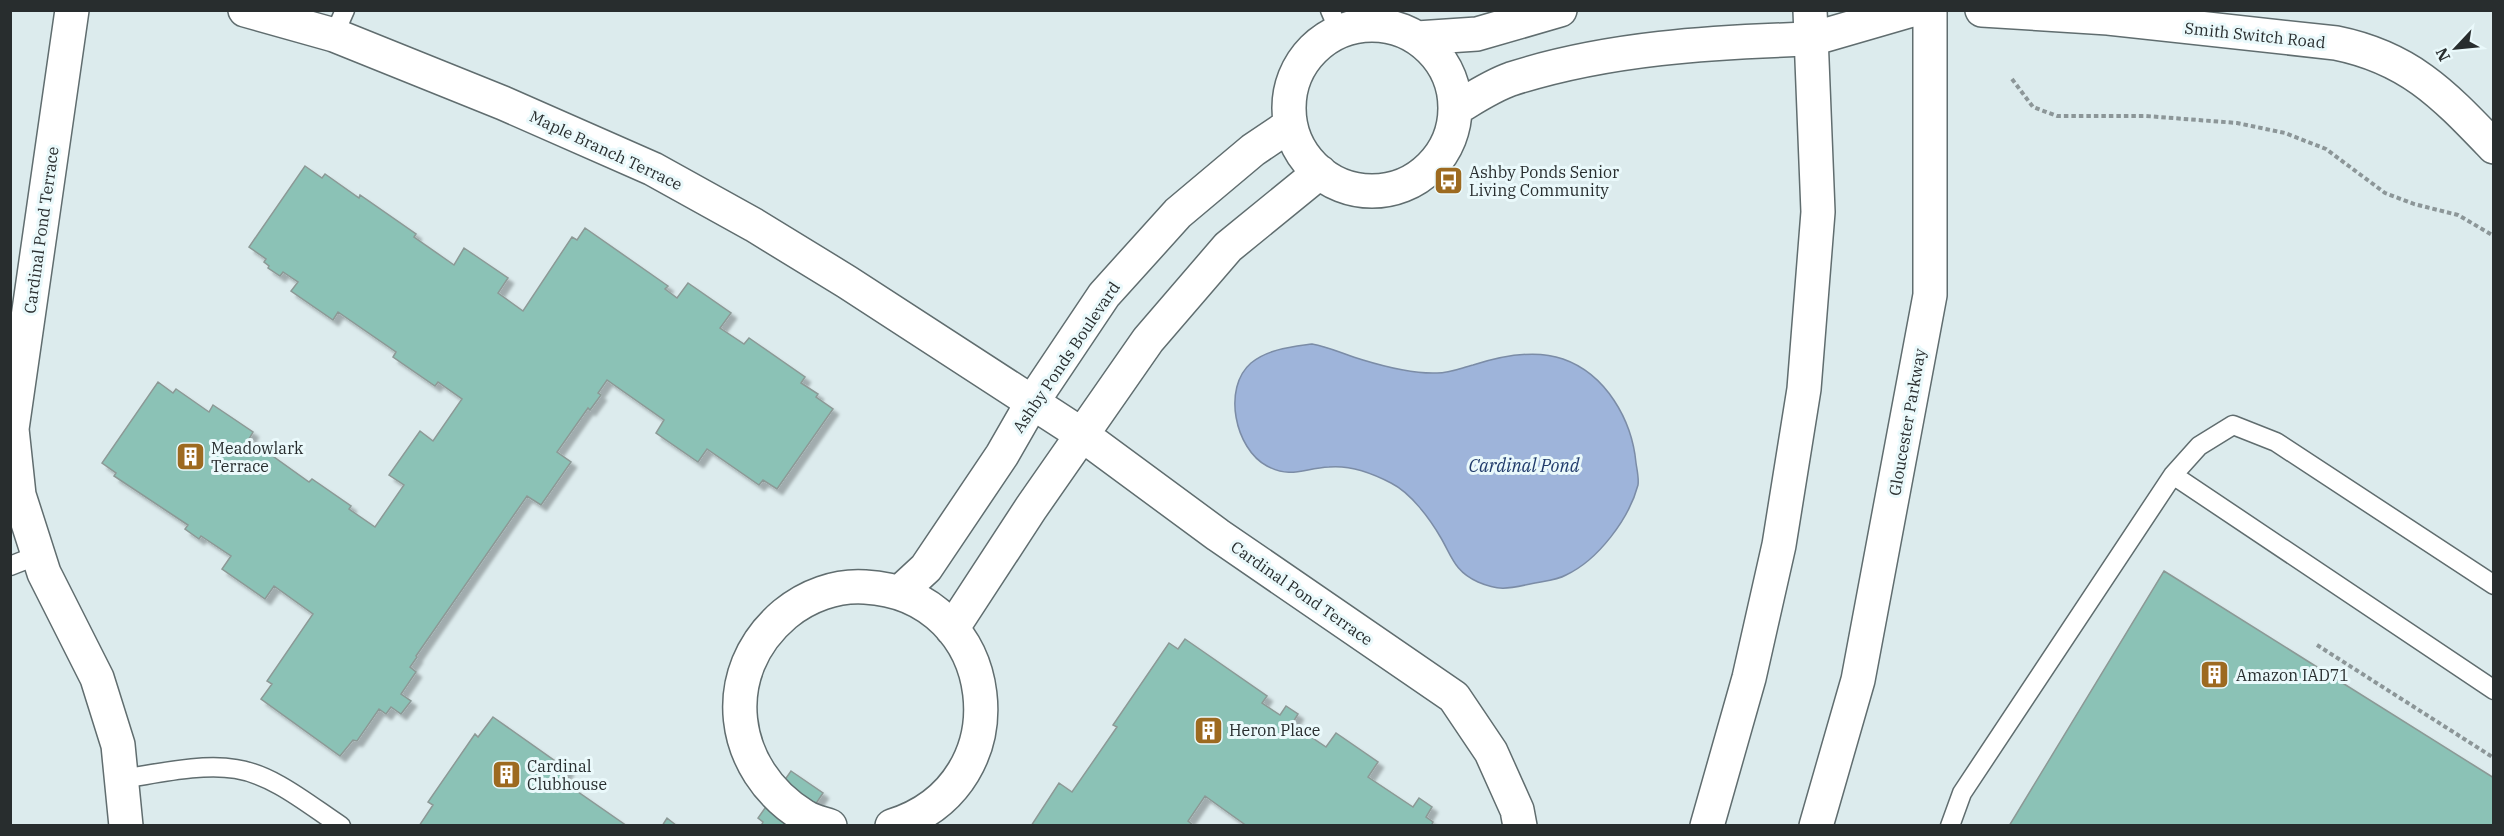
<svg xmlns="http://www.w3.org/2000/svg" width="2504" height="836" viewBox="0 0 2504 836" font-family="'IBM Plex Serif',serif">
<defs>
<filter id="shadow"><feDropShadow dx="5.5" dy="5.5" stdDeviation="1.5" flood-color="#0004"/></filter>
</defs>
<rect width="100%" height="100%" fill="#dcebed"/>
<path fill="#9eb4da" stroke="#7b8ca6" stroke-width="1.5" d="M1312 344C1330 347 1345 355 1363 360 1386 367 1413 374 1437 373 1450 373 1461 368 1473 365 1501 356 1535 349 1563 359 1606 374 1632 420 1636 463 1637 470 1639 478 1638 485 1629 519 1598 560 1566 575 1557 580 1545 581 1535 583 1510 588 1501 592 1478 582 1455 572 1452 557 1441 538 1430 519 1411 493 1391 483 1372 473 1350 465 1329 467 1304 468 1292 479 1267 466 1235 449 1222 388 1251 363 1268 349 1291 347 1312 344Z"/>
<path fill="#8bc2b6" stroke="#8c9996" stroke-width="1.5" filter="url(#shadow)" d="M305 166 322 178 325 174 359 198 360 195 416 234 414 237 454 265 464 248 508 278 498 293 523 311 572 237 577 240 585 228 668 286 665 289 677 298 688 283 731 313 720 328 744 344 749 338 805 377 801 383 818 394 816 397 833 409 777 489 763 480 759 485 707 449 698 462 656 433 664 420 607 380 598 393 601 395 590 410 588 408 557 452 571 462 541 505 527 496 416 656 417 657 410 667 416 672 401 694 411 701 401 714 391 707 386 714 379 709 357 741 353 740 340 756 261 699 272 684 267 681 313 614 274 586 265 599 222 569 231 556 201 536 199 539 185 529 188 525 114 476 116 473 102 463 158 382 173 393 176 389 209 412 213 405 253 432 249 439 309 482 312 479 351 506 349 509 375 527 404 485 389 475 420 431 433 441 462 399 438 382 435 386 393 357 396 352 338 312 333 320 291 291 298 282 283 272 280 276 268 268 269 266 264 262 266 259 249 247Z
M2164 571 2494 778V826H2009Z
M1185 639 1267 696 1262 703 1280 715 1286 706 1298 714 1292 724 1326 747 1336 733 1378 762 1368 777 1413 807 1419 798 1432 807 1426 817 1433 822 1431 826H1247L1205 796 1188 821 1194 826H1031L1059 783 1072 792 1117 727 1113 725 1169 643 1178 649Z
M493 717 568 770 561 780 627 826H419L433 805 428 802 475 734 478 737Z
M791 771 823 793 801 826H761L763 822 758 818Z
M667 818 677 826H662Z"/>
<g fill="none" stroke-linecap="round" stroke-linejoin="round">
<defs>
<path id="lane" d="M1330 10 1339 31
M334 35 345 10
M2173 475 2494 690
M10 566 38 555
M121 779C156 774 201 763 236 769 274 775 309 805 341 826
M1950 826 1962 793 2173 475 2199 446 2233 425 2276 442 2494 585"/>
<path id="street" d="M72 10 12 429 19 495 44 573 97 678 118 745 126 826
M245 10 334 35 503 103 653 169 754 225 847 282 1081 434 1218 535 1454 697 1491 752 1517 810 1520 826
M1289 108a83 83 0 1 1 166 0a83 83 0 1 1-166 0Z
M1417 38 1477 34 1560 10
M1455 109C1472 99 1491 86 1511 79 1607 48 1712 42 1812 39
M899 593 926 568 1002 455 1033 401 1104 295 1178 213 1253 150 1290 125
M952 629 1031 508 1148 340 1228 247 1320 172
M830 826C821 823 811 821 804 816 729 770 716 672 785 614 807 596 836 585 865 587 1001 594 1026 784 892 826"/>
<path id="secondary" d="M1982 10 2108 18 2336 43C2410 58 2444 95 2494 147
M1812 39 1912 10
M1707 826 1749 678 1779 545 1804 389 1818 212 1810 10
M1816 826 1858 680 1930 295V10"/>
</defs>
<use href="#lane" stroke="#606d6f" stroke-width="21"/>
<use href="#street" stroke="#606d6f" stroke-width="36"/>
<use href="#secondary" stroke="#606d6f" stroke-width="36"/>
<path stroke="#8c9698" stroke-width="4" stroke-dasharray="4.5 3" stroke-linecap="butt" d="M2012 79 2033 107 2057 116H2146L2237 123 2285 133 2326 149 2385 193 2414 204 2458 215 2494 236
M2317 645 2494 758"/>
<use href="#lane" stroke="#fff" stroke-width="18"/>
<use href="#street" stroke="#fff" stroke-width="33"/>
<use href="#secondary" stroke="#fff" stroke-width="33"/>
</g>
<defs>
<symbol id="bus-square" viewBox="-11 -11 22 22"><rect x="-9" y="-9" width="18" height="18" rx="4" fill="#9d6a20" stroke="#eaf9fb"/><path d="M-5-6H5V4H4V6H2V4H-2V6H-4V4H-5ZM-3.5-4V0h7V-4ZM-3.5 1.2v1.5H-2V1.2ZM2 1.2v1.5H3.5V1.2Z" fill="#fff"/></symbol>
<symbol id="building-square" viewBox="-11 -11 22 22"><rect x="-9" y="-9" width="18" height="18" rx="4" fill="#9d6a20" stroke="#eaf9fb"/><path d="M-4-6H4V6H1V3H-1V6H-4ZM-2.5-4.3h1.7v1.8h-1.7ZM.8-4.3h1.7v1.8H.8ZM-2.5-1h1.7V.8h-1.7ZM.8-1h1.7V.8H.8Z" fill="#fff"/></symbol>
</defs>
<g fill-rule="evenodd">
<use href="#bus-square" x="1432" y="164" width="33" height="33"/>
<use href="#building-square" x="174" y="440" width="33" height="33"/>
<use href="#building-square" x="2198" y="658" width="33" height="33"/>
<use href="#building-square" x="1192" y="714" width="33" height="33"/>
<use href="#building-square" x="490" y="758" width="33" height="33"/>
</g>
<g text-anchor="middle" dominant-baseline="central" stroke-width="6" stroke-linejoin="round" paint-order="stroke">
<g font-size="16" fill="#282d2e" stroke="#eaf9fb">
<text transform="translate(2255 35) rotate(6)">Smith Switch Road</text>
<text transform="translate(606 150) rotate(25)">Maple Branch Terrace</text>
<text transform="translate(41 230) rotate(-82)">Cardinal Pond Terrace</text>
<text transform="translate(1066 357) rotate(-56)">Ashby Ponds Boulevard</text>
<text transform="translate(1907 422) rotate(-80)">Gloucester Parkway</text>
<text transform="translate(1302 593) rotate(35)">Cardinal Pond Terrace</text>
</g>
<g font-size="16" fill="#282d2e" stroke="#eaf9fb" text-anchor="start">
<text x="1469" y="172">Ashby Ponds Senior<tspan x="1469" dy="18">Living Community</tspan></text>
<text x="211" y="448">Meadowlark<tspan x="211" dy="18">Terrace</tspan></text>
<text x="2236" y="675">Amazon IAD71</text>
<text x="1229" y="730">Heron Place</text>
<text x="527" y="766">Cardinal<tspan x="527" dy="18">Clubhouse</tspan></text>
</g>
<g font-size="18" font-style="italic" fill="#203b6b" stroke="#eaf9fb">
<text x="1524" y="465">Cardinal Pond</text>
</g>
</g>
<rect width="2504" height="836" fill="none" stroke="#282d2e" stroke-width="24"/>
<g transform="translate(2456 48) rotate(244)" stroke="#eaf9fb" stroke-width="4.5" paint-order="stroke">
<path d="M0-4.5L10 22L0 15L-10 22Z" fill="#282d2e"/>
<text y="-9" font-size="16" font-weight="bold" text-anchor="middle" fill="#282d2e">N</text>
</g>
</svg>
